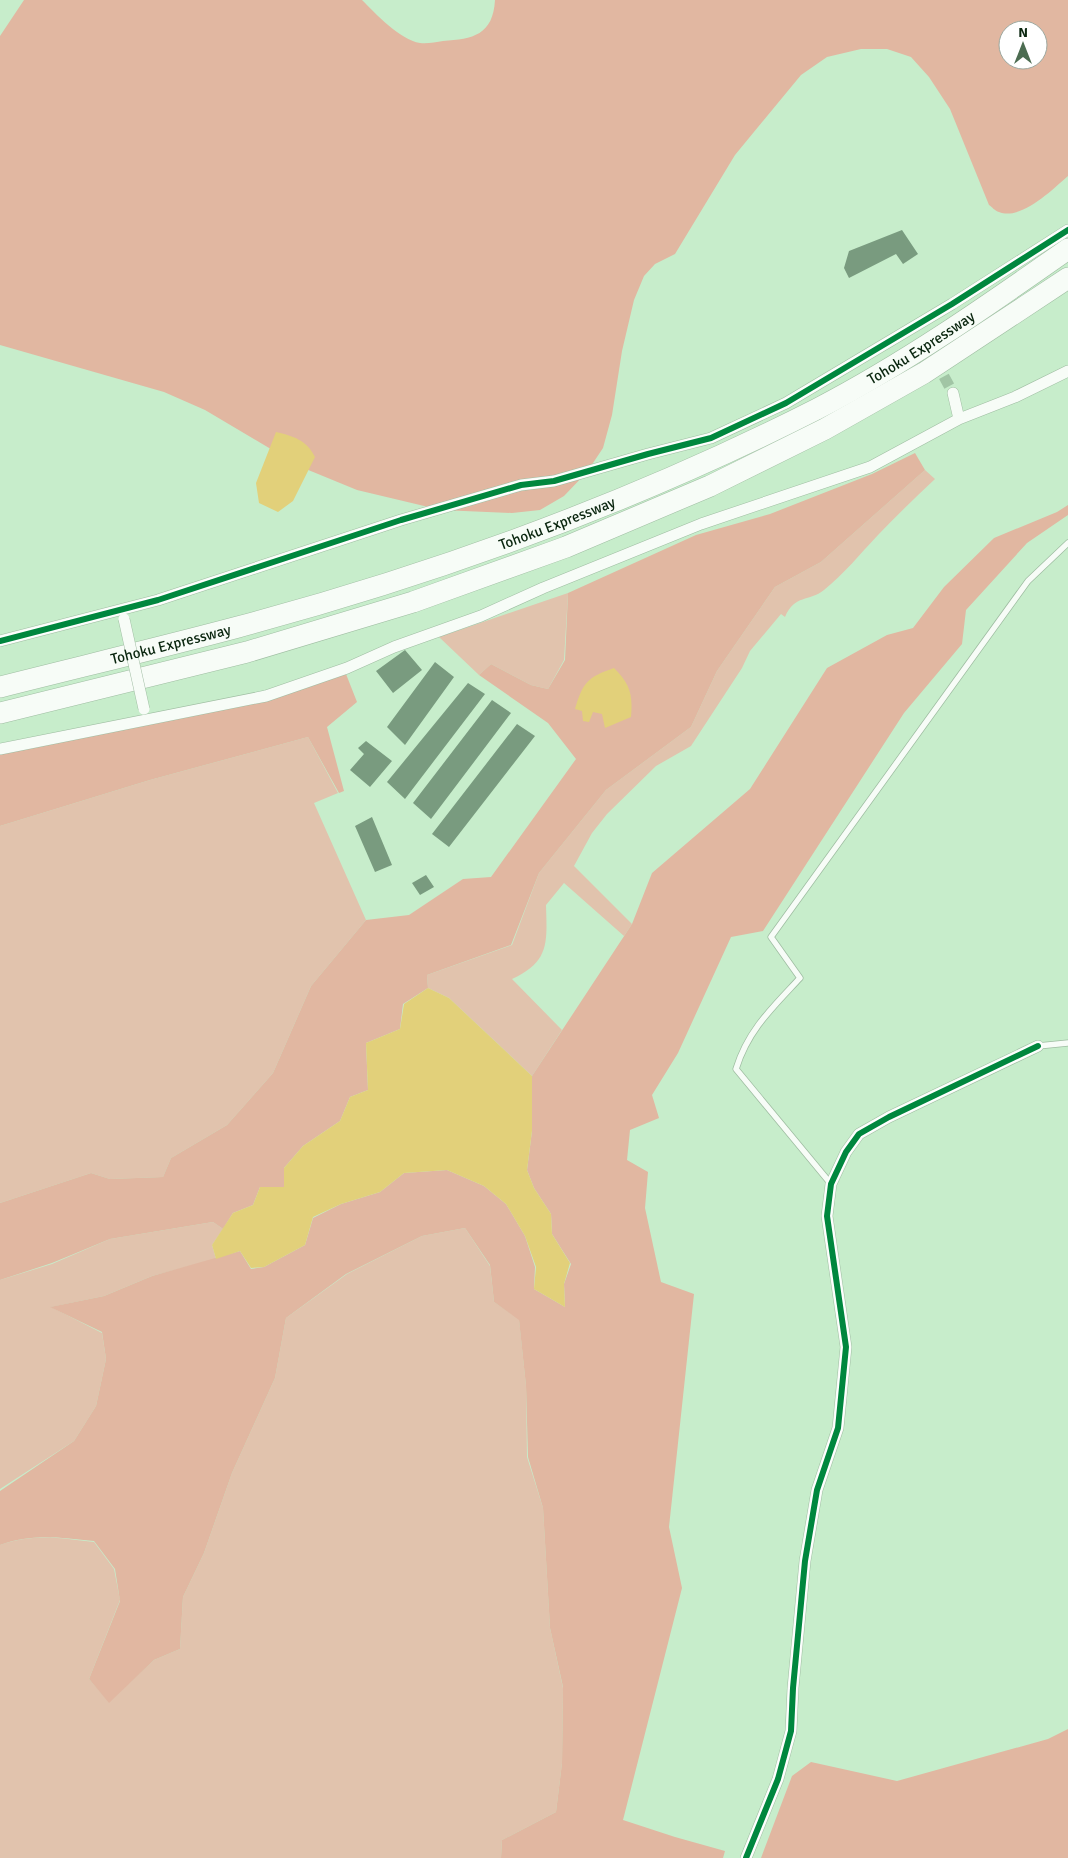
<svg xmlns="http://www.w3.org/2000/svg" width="1068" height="1858" viewBox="0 0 1068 1858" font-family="Signika,sans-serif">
<rect width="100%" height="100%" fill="#c7edcb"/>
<path fill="#e1c3ad" d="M925 470 935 479C916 497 896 516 878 535 860 554 844 574 824 590 809 602 795 594 785 617L781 614 750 651 742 668 691 746 656 766 607 814 592 833 574 866 632 924 624 936 564 883 546 905C547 942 550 962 512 979L562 1030 532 1076 449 998 428 988 427 975 512 945 539 873 606 790 691 727 717 671 775 587 821 562Z
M568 593 564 660 548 689 531 685 491 664 479 675 439 637Z
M308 737 338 793 314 803 366 920 311 986 273 1073 227 1125 171 1158 163 1177 110 1179 91 1173 0 1203V826L150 780Z
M213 1222 223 1229 212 1245 216 1259 152 1276 104 1296 51 1307 102 1333 106 1359 96 1406 74 1441 0 1489V1280L52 1264 110 1239Z
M465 1228 490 1266 494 1302 519 1319 526 1386 527 1457 543 1508 550 1628 563 1688 562 1763 556 1812 502 1840 501 1858H0V1545C33 1533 60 1538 94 1542L114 1569 120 1600 89 1679 109 1702 154 1660 180 1649 183 1597 204 1553 232 1473 275 1378 286 1318 347 1274 422 1236Z"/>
<path fill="#e1b7a1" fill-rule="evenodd" d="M24 0H362C375 13 400 40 420 43 427 44 436 42 443 41 473 39 493 35 495 0H1068V176C1053 189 1021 221 999 212 995 211 992 207 989 205L950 109 929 77 911 57 887 49H861L827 57 801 75 735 155 675 254 655 264 644 276 634 300 622 351 612 415 603 448 587 472 564 496 540 510 512 513 441 510 357 490 301 467 205 410 164 392 0 345V36ZM1008 30H1038V60H1008Z
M915 453 925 470 821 562 775 587 717 671 691 727 606 790 539 873 511 945 427 975 428 988 403 1004 400 1029 366 1043 368 1090 350 1097 340 1121 303 1146 284 1168V1187H260L253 1205 233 1213 223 1229 213 1222 110 1239 52 1263 0 1280V1203L91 1173 110 1179 163 1177 171 1158 227 1125 273 1073 311 986 366 920 409 915 463 879 491 877 576 759 548 723 479 675 491 664 531 685 548 689 565 660 568 593 696 535 770 514 872 474Z
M1068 505V515L1027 543 966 610 962 644 904 713 763 931 731 937 678 1053 652 1095 659 1118 630 1130 627 1160 648 1172 645 1208 661 1282 694 1294 669 1527 682 1588 623 1820 675 1837 725 1851 723 1858H501L502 1840 556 1812 562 1763 563 1687 550 1628 543 1508 528 1457 526 1386 519 1320 494 1302 490 1265 465 1228 422 1236 346 1274 286 1318 275 1378 232 1473 204 1553 183 1597 180 1649 154 1660 109 1703 89 1679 120 1601 115 1569 94 1541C60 1538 33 1533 0 1545V1491L74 1441 96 1406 106 1359 102 1332 50 1307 104 1296 152 1276 240 1251 251 1269 264 1267 305 1245 313 1218 341 1204 380 1192 404 1173 447 1170 484 1186 506 1204 525 1236 535 1267 534 1289 565 1307 564 1284 571 1264 552 1234 551 1214 534 1188 527 1170 532 1131V1076L632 924 652 873 750 789 827 668 887 635 913 628 944 587 994 538 1057 512Z
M346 674 357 702 327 727 344 791 339 793 308 737 150 780 0 826V753Z
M1068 1729V1858H761L792 1776 811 1762 897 1781 1048 1739Z"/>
<path fill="#e2d07a" d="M276 432C293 436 307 440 315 457L293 501 278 512 259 503 256 483Z
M614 668C630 684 633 694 631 717L605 728 602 714 593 712 589 722 583 721 582 711 575 709C583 682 588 677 614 668Z
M428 988 449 998 532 1076V1131L527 1170 534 1188 551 1214 552 1234 570 1263 564 1284 565 1307 534 1289 536 1267 525 1236 506 1204 484 1186 447 1170 404 1173 380 1192 341 1204 313 1217 305 1245 264 1267 251 1268 240 1251 216 1259 212 1245 233 1213 253 1205 260 1187H284V1168L303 1146 340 1121 350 1097 368 1090 366 1043 400 1029 404 1004Z"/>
<path fill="#799b7f" d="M902 230 918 254 903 264 896 254 849 278 844 268 849 251Z
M405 650 422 670 393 693 376 671Z
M435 662 454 677 405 745 387 727Z
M468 683 485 694 405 799 387 782Z
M492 700 511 713 431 819 413 803Z
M517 724 535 736 449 847 432 834Z
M366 741 392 761 370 787 350 770 364 754 358 748Z
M372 817 392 865 375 872 355 826Z
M426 875 434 887 420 895 412 883Z"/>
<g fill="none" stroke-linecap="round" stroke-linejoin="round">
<path stroke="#a1c5a5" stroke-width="11" stroke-dasharray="11 5.5" stroke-linecap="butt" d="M936 362 953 393"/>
<defs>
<path id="service" d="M1038 1046 1068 1043
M831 1184 736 1069C748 1030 773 1007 800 978L771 937 1028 581 1068 543"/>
<path id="minor" d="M953 393 959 419
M0 641 158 600 401 520 521 485 554 481 648 454 711 438 786 403 952 304 1068 230
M0 749 266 696 347 668 394 647 481 616 543 588 701 524 870 467 959 419 1015 397 1068 371
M746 1858 778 1779 791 1731 793 1688 805 1561 817 1490 838 1428 846 1347 827 1216 831 1184 846 1152 859 1134 889 1117 1038 1046"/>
<g id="motorway">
<path id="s1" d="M0 687C79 667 159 648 238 627 436 574 634 502 817 409 904 364 987 306 1068 249"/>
<path d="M0 713 247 652 413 602 566 547 710 486 825 429 924 373 1068 278"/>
</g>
</defs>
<use href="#service" stroke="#9fbda2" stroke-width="7"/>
<use href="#minor" stroke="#9fbda2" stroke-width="12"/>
<use href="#motorway" stroke="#9fbda2" stroke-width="22"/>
<use href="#service" stroke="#f7fcf7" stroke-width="5.5"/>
<use href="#minor" stroke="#f7fcf7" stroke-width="11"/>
<use href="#motorway" stroke="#f7fcf7" stroke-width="21"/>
<defs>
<path id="minor-bridge" d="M124 619 144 709"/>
</defs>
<use href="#minor-bridge" stroke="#9fbda2" stroke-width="12" stroke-linecap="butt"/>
<use href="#minor-bridge" stroke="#f7fcf7" stroke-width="11"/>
<defs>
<path id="cycleway" d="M0 641 158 600 401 520 521 485 554 481 648 454 711 438 786 403 952 304 1068 230
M746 1858 778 1779 791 1731 793 1688 805 1561 817 1490 838 1428 846 1347 827 1216 831 1184 846 1152 859 1134 889 1117 1038 1046"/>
</defs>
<use href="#cycleway" stroke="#fff" stroke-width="9"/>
<use href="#cycleway" stroke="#00873e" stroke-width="6"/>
</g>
<g text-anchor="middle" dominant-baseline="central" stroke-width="5" stroke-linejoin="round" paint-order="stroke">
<g font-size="15" fill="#0a260f" stroke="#fff">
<text stroke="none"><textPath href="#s1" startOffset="986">Tohoku Expressway</textPath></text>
<text stroke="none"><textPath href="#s1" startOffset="581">Tohoku Expressway</textPath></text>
<text stroke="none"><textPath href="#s1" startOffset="176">Tohoku Expressway</textPath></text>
</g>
</g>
<g transform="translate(1023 45)"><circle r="24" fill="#ffffff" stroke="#9da89f"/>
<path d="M0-4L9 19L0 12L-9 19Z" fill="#4c6c51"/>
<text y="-8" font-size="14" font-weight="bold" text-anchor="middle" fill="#0a260f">N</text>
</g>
</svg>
